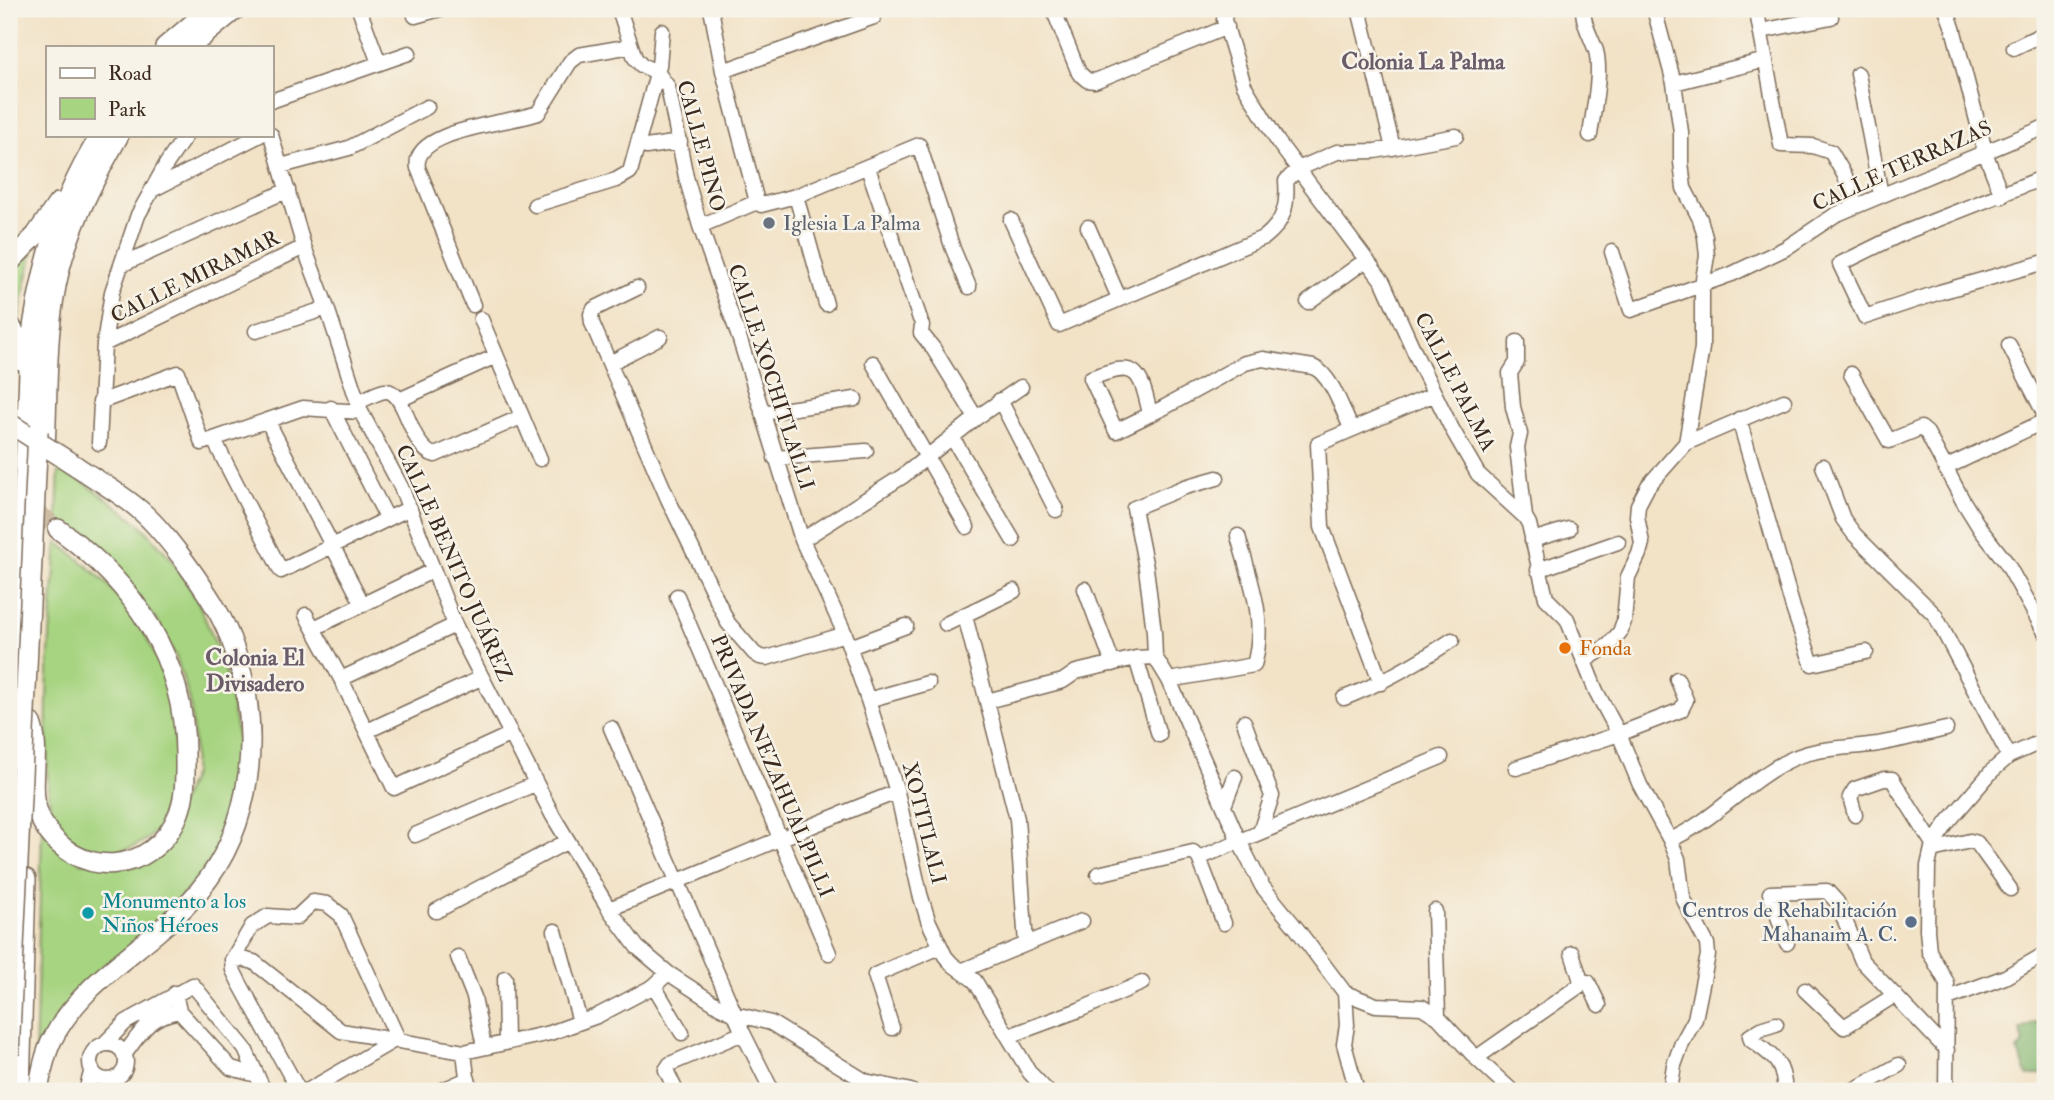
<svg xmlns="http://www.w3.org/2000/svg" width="2054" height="1100" viewBox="0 0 2054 1100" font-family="'IM FELL Double Pica',serif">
<rect width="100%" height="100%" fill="#f7f3e8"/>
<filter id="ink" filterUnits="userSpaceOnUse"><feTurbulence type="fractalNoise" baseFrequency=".0143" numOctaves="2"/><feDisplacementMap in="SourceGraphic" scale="14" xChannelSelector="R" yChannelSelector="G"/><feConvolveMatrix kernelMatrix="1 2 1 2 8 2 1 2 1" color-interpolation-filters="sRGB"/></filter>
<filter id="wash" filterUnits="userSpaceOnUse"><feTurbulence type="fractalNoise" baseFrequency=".00686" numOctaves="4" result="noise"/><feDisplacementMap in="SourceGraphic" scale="28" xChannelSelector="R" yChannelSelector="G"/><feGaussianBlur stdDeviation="1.57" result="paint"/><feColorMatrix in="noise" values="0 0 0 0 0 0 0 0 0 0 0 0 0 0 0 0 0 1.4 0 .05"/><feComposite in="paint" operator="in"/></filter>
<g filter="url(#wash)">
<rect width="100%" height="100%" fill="#f2e2c6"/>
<path fill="#a7d481" stroke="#717f50" stroke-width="2" d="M33 249 19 316 9 308V270Z
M59 466 109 500 141 525 168 555 196 597 224 664 237 733V785L216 854 186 892 151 926 35 1059 42 829 81 863 159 851 193 774 194 744 190 701 176 657 158 622 96 548 57 519Z
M57 542C81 560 105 579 124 602 159 648 179 710 175 767 173 785 172 807 162 823 138 861 71 864 54 818 46 797 48 772 47 750 45 680 52 611 57 542Z"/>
<path fill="#85b66f" stroke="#607046" stroke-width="2" d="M2037 1022 2042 1027 2045 1026V1074L2028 1076 2017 1050 2024 1043 2020 1030Z"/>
</g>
<g filter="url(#ink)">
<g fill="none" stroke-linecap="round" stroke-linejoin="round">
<path stroke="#cdbda4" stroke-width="19" stroke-dasharray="19 10" stroke-linecap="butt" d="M12 494 58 529"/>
<defs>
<path id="minor" d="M359 9 379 63
M619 9 635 58 641 65 657 72 668 87 686 177 700 226 740 340 802 540 845 634 868 700 897 792 920 894 928 920 945 956 952 964 975 981 1030 1073 1047 1091
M711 9 723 71 757 202
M1053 9 1079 73 1087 80 1095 81 1227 27
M1229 9 1225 13 1224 20 1244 85 1278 142 1383 282 1419 362 1452 429 1478 474 1525 517 1529 524 1546 598 1567 619 1596 691 1619 734 1640 785 1670 840 1678 859 1683 898 1707 944 1708 955 1695 1019 1682 1043 1674 1065 1670 1091
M1359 9 1393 148
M1583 9C1583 25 1591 36 1596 51 1602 73 1593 112 1590 135
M1946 9 1953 28 1986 155 2002 196
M1757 12 1781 145 1813 146 1831 152 1845 176 1856 206
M415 16 440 9
M1761 31 1831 17
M2014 48 2045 33
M723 71 874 17
M1858 74 1881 195
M1674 83 1766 60
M271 101 409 53
M271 135 304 247 327 308 361 412 401 487 455 625 553 816 609 909 637 947 668 973
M646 147 680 142
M281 166 349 148 427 107
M868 168 920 319
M2045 177 1903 233 1840 264 1865 317 1940 292 2045 262
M152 190 260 135
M796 196 826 304
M535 205 616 180 630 172 659 66 662 31
M1011 220 1059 325 1265 237C1284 222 1288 205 1286 181L1298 169 1337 152 1375 151 1456 136
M700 226 757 202 761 205 796 196 919 145 953 249 969 287
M1088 227 1119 298
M1612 252 1631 310 1732 274 1786 248 1835 215 2045 127
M121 265 288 190
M637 288 594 309 591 314 592 323 668 499 728 623 754 653 760 657 767 658 845 634
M1308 302 1366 260
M473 305 418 168C410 129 513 123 538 113L570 62 579 55 631 46
M481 319 540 459
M922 325 921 333 933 348 976 418
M256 331 327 308
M1517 342V362L1510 373 1513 407 1520 434 1517 447 1525 517
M104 344 304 247
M2009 345 2045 415
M610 363 660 337
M873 363 967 527
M1851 374 1889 441 1921 428 1927 433 1963 501 1981 530 2006 562 2045 632
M399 400 496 356
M1000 400 1056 510
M100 402 178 373 202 443 303 408 361 412
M358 402C366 399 377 392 385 391 407 389 409 449 435 455L521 417
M331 408 387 518
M762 413 855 399
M1150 414C1140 368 1136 361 1091 378L1116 431 1163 408 1245 363 1263 359 1313 367C1331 374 1343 411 1351 428
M1739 419 1793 608 1812 664 1866 652
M267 420 363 605
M952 437 1013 540
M214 440 281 571 410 508
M99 443 104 344 112 292 138 215 167 163 186 135
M1686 443 1784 401
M775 458 866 451
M1823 466 1843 519 1854 534 1935 615 2009 756
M1947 467 2045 421
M1217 478 1185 487 1134 508 1146 568 1154 632 1155 657 1169 680 1239 841 1262 886 1297 929 1345 993 1376 1005 1422 1007 1438 1017 1476 1058 1512 1091
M802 540 903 476 976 418 1021 387
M1532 540 1569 529
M1538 570 1618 542
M1085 589 1113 664
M677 596 829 953
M306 615 341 679 394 788 509 735
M965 616 1017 819 1026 944
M946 624 1014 591
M314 628 432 571
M850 647 906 626
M1136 658 1159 735
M1584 661 1609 645 1620 632 1624 621 1628 577 1639 554 1642 543 1637 516 1638 505 1648 486 1686 443 1702 348V285L1707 256 1705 237 1700 219 1684 188 1681 162V132L1674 83 1654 9
M341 679 455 625
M1169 680 1254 665C1267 619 1250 581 1238 536
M1381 683 1322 527 1318 444 1435 394
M1344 698C1383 683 1417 663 1452 640
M868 700 928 683
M987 701 1063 681 1076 672 1136 658 1155 657
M1244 722 1272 796 1260 832
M611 728 743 1033 772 1091
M367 731 481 678
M1516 768 1619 734 1681 710 1686 700 1677 679
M1224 806 1235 777
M1855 815 1850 797 1855 789 1884 779H1892L1933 844
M415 835 535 784
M1670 840C1716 820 1748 778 1794 758 1820 747 1851 748 1878 744 1901 740 1924 734 1946 729
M1932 850 1970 841 1977 843 2010 889
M1199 858 1441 757
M1199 858 1224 923
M1098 874 1193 852 1199 858
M609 909C705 871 800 829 897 792
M436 911 568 841
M1435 911 1438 1017
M555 931 580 1022
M1787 943 1770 893 1827 891 1837 902 1862 961 1947 1050
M1572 953 1582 984
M458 957 474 997 484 1047
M232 960 252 926 268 916 296 918 313 902 327 904 341 915 399 1041
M961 971 1082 921
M505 978 506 1043
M654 986 682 1033
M1805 990 1844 1027 1895 995
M175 993 179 1011 231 1068 257 1075
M1345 993 1347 1025 1344 1044 1357 1091
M1948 998 2005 977 2045 954
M1776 1024 1763 1028 1750 1036 1751 1040C1774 1057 1783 1061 1785 1091
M892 1028 875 975 940 947
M1009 1036 1079 1010 1142 983
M90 1062a18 18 0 1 1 36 0a18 18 0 1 1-36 0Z
M103 1045 126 1022 193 985 245 1049 264 1091
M464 1052 467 1077 472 1091
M124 1055C141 1032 149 1016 179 1011
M1476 1058 1582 984 1588 982 1599 1005
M86 1091 92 1069
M299 1091 239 982 233 970 232 960 242 959 254 962 341 1031 464 1052 550 1033 597 1016 654 986 668 973 720 1007 735 1014 771 1023 865 1081 911 1091
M307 1091 393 1041
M440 1091 468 1079
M676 1091 666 1070 670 1064 743 1033
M1852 1091 1899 1065
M1946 1091 1947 983 1929 951 1927 930 1928 866 1933 844 1948 822 1992 771 2009 756 2045 740"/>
<path id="highway" d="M165 47 210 9
M190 47 236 9
M9 263 36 235 58 203
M9 323 19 341 20 361
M45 450C48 390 45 327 60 268 72 221 96 176 119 135
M31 723C43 755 25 790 42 822 75 881 154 877 179 813 186 794 185 775 185 756 186 660 133 582 58 529
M10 834 30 349C39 274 59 199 101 135
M20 1091 26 879
M38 1091C41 1075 44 1056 52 1040 85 975 154 946 199 891 254 826 262 729 235 651 224 616 204 588 183 559 170 542 157 525 141 511 122 494 98 481 76 466"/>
</defs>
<use href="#minor" stroke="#7b6a59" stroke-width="17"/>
<use href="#highway" stroke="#7b6a59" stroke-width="22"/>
<use href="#minor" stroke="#fff" stroke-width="14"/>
<use href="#highway" stroke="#fff" stroke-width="19"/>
<defs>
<path id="highway-bridge" d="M9 423 76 466
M9 1055 38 431"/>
</defs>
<use href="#highway-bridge" stroke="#7b6a59" stroke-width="22" stroke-linecap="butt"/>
<use href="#highway-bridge" stroke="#fff" stroke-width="19"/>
</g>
</g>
<circle fill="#6b7280" stroke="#f7f3e8" stroke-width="2.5" cx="769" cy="223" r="7"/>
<circle fill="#e8710a" stroke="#f7f3e8" stroke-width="2.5" cx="1565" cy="648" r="7"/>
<circle fill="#0f9aa8" stroke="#f7f3e8" stroke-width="2.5" cx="88" cy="913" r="7"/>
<circle fill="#5c6f8a" stroke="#f7f3e8" stroke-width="2.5" cx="1911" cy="922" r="7"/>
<g text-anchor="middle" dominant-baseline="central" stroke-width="5" stroke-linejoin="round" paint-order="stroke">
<g font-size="21" fill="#3b2a1e" stroke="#f7f3e8">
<text transform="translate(701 146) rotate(75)">CALLE PINO</text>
<text transform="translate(1902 166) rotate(-24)">CALLE TERRAZAS</text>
<text transform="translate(195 277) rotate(-26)">CALLE MIRAMAR</text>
<text transform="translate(771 377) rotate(72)">CALLE XOCHITLALLI</text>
<text transform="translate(1455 382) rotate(63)">CALLE PALMA</text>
<text transform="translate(454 563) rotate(66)">CALLE BENITO JUÁREZ</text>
<text transform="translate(772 766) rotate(67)">PRIVADA NEZAHUALPILLI</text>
<text transform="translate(924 823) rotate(76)">XOTITLALI</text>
</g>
<g font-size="21" fill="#5b616d" stroke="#f7f3e8" text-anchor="start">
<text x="783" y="223">Iglesia La Palma</text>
</g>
<g font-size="21" fill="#c56008" stroke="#f7f3e8" text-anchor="start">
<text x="1579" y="648">Fonda</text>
</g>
<g font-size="21" fill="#0d838f" stroke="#f7f3e8" text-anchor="start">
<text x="102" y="901">Monumento a los<tspan x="102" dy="24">Niños Héroes</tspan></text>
</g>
<g font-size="21" fill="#4e5e75" stroke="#f7f3e8" text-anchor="end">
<text x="1897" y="910">Centros de Rehabilitación<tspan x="1897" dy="24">Mahanaim A. C.</tspan></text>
</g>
<g font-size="23" font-weight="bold" fill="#6b5c6a" stroke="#f7f3e8">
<text x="1423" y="61">Colonia La Palma</text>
<text x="255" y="657">Colonia El<tspan x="255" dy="26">Divisadero</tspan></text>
</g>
</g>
<rect width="2054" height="1100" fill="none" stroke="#f7f3e8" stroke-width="35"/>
<rect x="46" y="46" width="228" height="91" fill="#f7f3e8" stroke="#aca397" stroke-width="2"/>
<rect x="60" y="68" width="35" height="10" fill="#ffffff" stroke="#aca397" stroke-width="2"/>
<text x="108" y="80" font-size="21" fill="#3b2a1e">Road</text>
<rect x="60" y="98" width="35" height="21" fill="#a7d481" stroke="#aca397" stroke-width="2"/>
<text x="108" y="116" font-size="21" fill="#3b2a1e">Park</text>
</svg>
